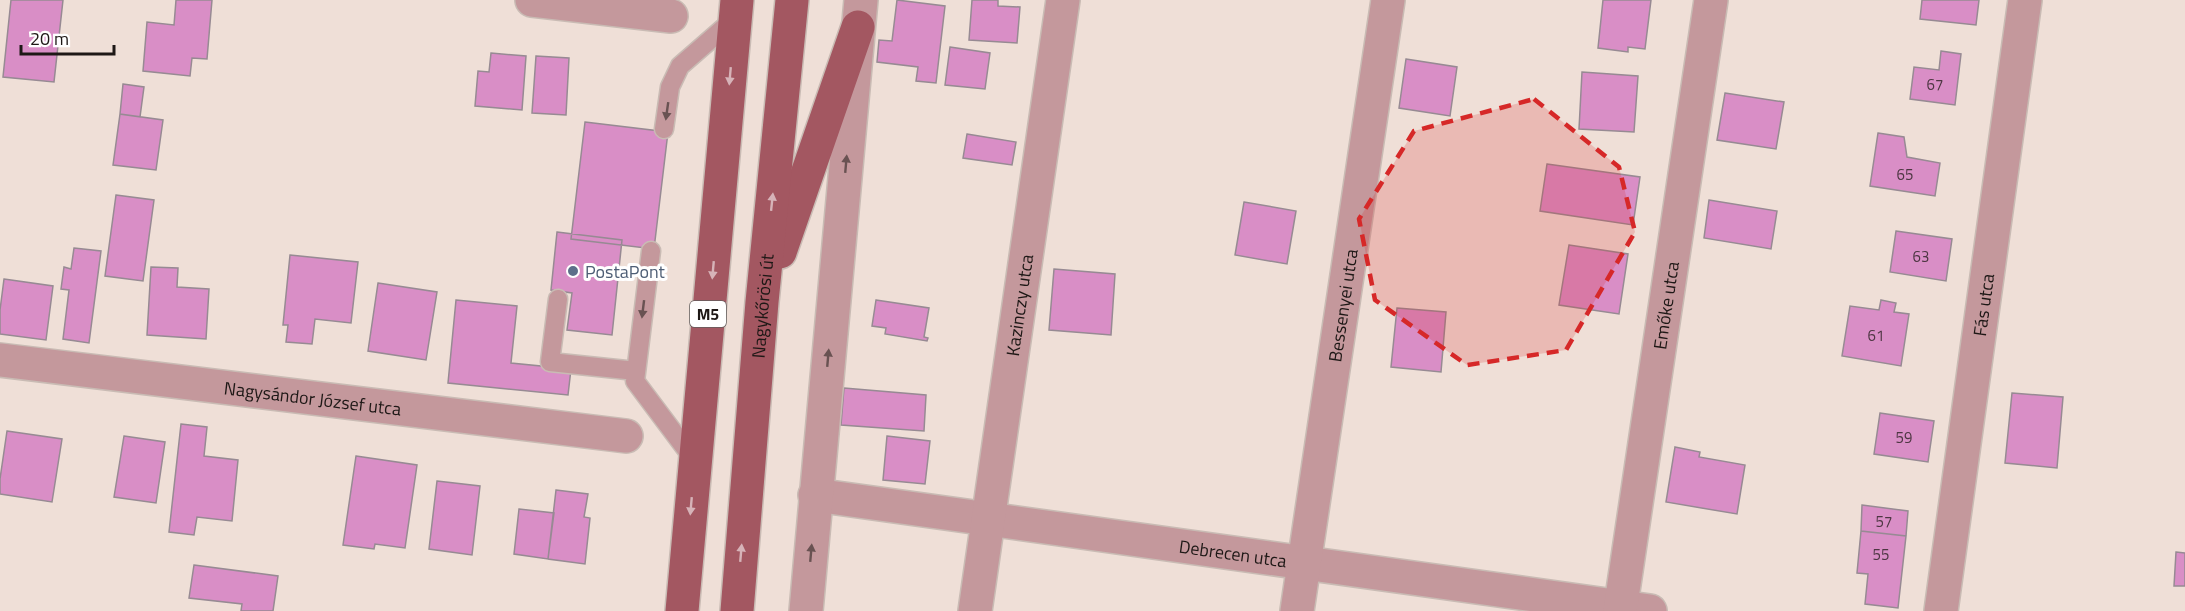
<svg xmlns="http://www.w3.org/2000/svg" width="2185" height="611" viewBox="0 0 2185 611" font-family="'Titillium Web',sans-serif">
<rect width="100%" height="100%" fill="#efdfd7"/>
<path fill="#d98ec6" stroke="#978a93" stroke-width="1.5" d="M11 0H63L54 82 3 77Z
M176 0H212L207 59 192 58 190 76 143 71 147 22 174 25Z
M897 0 945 6 936 83 916 81 918 67 877 62 879 40 892 41Z
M972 0H998V6L1020 7 1017 43 969 40Z
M1603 0H1651L1645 49 1628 47V52L1598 48Z
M1922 0H1979L1976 25 1920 19Z
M950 47 990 53 985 89 945 85Z
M1941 51 1961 54 1955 105 1910 99 1914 67 1939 70Z
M491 53 526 56 522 110 475 106 478 71 489 72Z
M536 56 569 58 566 115 532 113Z
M1406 59 1457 67 1450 116 1399 108Z
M1582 72 1638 76 1634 132 1579 129Z
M123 84 144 87 140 117 120 114Z
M1725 93 1784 102 1776 149 1717 140Z
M120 114 163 120 156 170 113 165Z
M585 122 668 132 654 249 571 239Z
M1878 133 1904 137 1907 157 1940 163 1935 196 1870 186Z
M967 134 1016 142 1012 165 963 158Z
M1547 164 1640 177 1633 225 1540 211Z
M116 195 154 200 143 281 105 276Z
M1709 200 1777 211 1771 249 1704 238Z
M1244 202 1296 211 1287 264 1235 255Z
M1896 231 1952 239 1946 281 1890 272Z
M557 232 622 240 612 335 567 330 572 293 551 290Z
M1569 245 1628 254 1619 314 1559 305Z
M74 248 101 251 89 343 63 339 69 290 61 289 64 267 71 269Z
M290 255 358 262 351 323 315 319 312 344 286 342 288 325H283Z
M151 267 178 268 177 287 209 289 206 339 147 335Z
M1054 269 1115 274 1111 335 1049 330Z
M4 279 53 286 46 340 0 334V310Z
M378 283 437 292 426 360 368 351Z
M456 300 517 306 511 363 571 369 568 395 448 383Z
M876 300 929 308 924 337 928 338 927 341 885 334 886 328 872 326Z
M1881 300 1896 303 1894 312 1909 314 1901 366 1842 356 1850 306 1879 310Z
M1397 308 1446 312 1441 372 1391 367Z
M844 388 926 395 924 431 841 425Z
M2012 393 2063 397 2057 468 2005 463Z
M1880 413 1934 421 1928 462 1874 454Z
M181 424 207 427 204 456 238 460 232 521 197 517 194 535 169 532Z
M7 431 62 439 52 502 0 494V479Z
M124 436 165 442 156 503 114 497Z
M887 436 930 441 925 484 883 480Z
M1675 447 1700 452 1699 457 1745 465 1737 514 1666 502Z
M356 456 417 465 405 548 375 544 374 549 343 545Z
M437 481 480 486 472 555 429 549Z
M556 490 588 494 584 517 590 518 585 564 548 559Z
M1862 505 1908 511 1906 536 1861 531Z
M519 509 554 513 548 559 514 554Z
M1861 531 1906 536 1898 608 1865 604 1868 574 1857 573Z
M2176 552 2185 553V586H2174Z
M194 565 278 576 273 611H241L242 604 189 598Z"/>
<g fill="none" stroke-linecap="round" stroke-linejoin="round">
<defs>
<path id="service" d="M664 129 670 87 680 66 734 19
M651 251 635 381 695 461
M558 299 550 362 636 371"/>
<g id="minor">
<path d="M532 0 671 16"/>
<path id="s1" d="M0 360 626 436"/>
<path id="s2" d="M815 495 1650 611"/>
<path d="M806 611 861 0"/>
<path id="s3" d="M975 611 1063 0"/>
<path id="s4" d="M1297 611 1388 0"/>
<path id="s5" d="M1620 611 1711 0"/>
<path id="s6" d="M1941 611 2025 0"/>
</g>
<g id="primary">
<path d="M780 252 858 27"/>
<path d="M682 611 737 0"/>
<path id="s7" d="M737 611 762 302 792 0"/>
</g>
</defs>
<use href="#service" stroke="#c9bbb4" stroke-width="21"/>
<use href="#minor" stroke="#c9bbb4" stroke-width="36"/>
<use href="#primary" stroke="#c9bbb4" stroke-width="36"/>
<use href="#service" stroke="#c4989c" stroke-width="18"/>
<use href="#minor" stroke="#c4989c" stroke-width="33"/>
<use href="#primary" stroke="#a35761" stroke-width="33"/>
</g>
<defs><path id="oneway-solid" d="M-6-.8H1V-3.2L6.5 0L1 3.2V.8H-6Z" transform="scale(1.5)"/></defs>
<g fill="#d6b3b8">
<use href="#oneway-solid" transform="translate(730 76) rotate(95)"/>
<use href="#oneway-solid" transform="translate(772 202) rotate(-84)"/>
<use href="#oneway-solid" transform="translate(713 270) rotate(95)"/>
<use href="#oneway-solid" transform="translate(691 506) rotate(95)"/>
<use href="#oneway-solid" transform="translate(741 553) rotate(-85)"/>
</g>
<g fill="#695252">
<use href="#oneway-solid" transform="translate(667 111) rotate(98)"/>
<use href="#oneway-solid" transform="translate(846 164) rotate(-85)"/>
<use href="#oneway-solid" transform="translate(643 309) rotate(97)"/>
<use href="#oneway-solid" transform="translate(828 358) rotate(-85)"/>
<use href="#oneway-solid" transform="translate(811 553) rotate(-85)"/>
</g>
<path fill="#d62828" fill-opacity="0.2" stroke="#d62828" stroke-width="4.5" stroke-dasharray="12 8" stroke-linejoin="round" d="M1534 99 1619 167 1635 232 1566 350 1467 365 1375 300 1359 219 1414 131Z"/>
<circle fill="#5c6f8a" stroke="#fff" stroke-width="2" cx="573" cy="271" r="6"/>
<g text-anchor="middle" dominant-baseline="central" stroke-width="6" stroke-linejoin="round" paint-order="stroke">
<g font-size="15" fill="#4d3642">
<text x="1935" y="84">67</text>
<text x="1905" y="174">65</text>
<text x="1921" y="256">63</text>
<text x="1876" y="335">61</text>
<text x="1904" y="437">59</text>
<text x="1884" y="521">57</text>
<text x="1881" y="554">55</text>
</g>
<rect fill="#fff" stroke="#625d5c" stroke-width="1.5" x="690" y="301" width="36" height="26" rx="4.5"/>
<g font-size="16" font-weight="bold" fill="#1e1816">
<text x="708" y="314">M5</text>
</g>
<g font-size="18" fill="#4e5e75" stroke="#fff" text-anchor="start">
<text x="585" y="271">PostaPont</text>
</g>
<g font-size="18" fill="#1e1816" stroke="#fff">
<text stroke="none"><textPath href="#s7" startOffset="306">Nagykőrösi út</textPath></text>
<text stroke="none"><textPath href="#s3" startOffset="309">Kazinczy utca</textPath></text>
<text stroke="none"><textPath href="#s4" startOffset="309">Bessenyei utca</textPath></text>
<text stroke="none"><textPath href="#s5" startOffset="309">Emőke utca</textPath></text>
<text stroke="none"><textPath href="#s6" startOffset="309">Fás utca</textPath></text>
<text stroke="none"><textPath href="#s1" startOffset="315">Nagysándor József utca</textPath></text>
<text stroke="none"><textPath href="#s2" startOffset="422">Debrecen utca</textPath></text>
</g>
</g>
<path d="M21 45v9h93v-9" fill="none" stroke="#1e1816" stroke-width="3"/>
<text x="30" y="45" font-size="18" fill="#1e1816" stroke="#ffffff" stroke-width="4.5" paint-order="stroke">20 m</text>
</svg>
